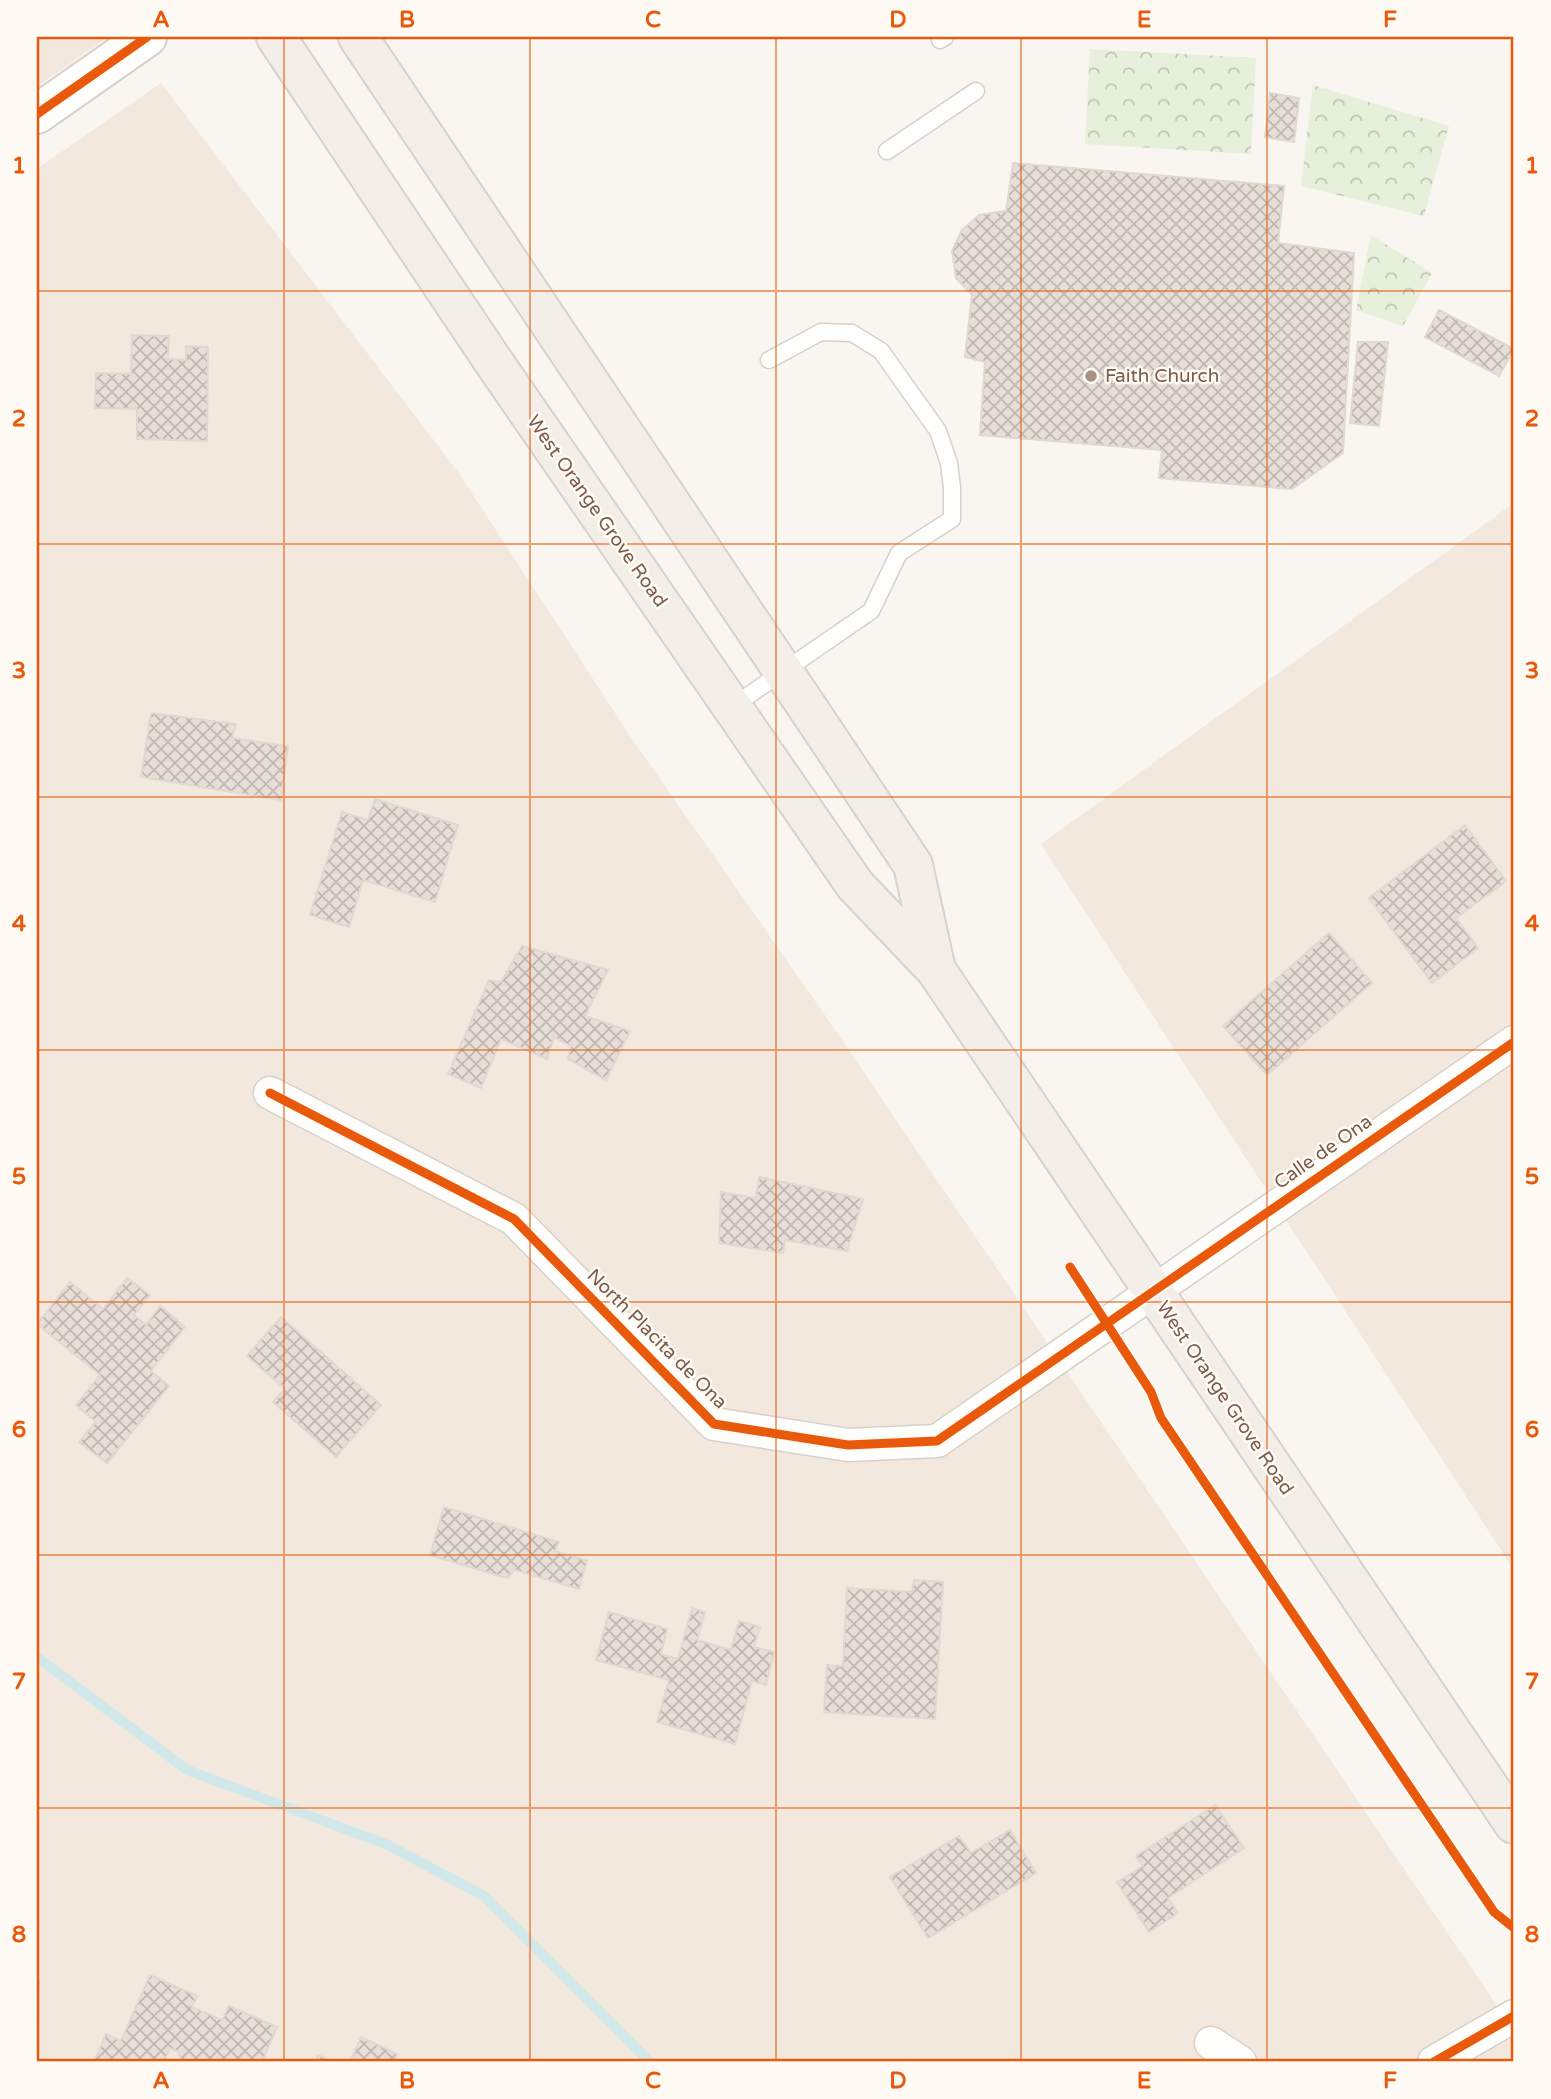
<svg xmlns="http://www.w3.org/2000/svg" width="1551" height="2099" viewBox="0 0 1551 2099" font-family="'Varela Round',sans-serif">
<defs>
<pattern id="park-crowns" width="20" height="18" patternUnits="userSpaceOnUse" patternTransform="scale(1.75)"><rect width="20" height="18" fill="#e7f0db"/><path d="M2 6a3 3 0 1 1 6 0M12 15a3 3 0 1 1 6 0" fill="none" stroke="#c0c6b4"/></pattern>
<pattern id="building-cross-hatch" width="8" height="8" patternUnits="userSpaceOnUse" patternTransform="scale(1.75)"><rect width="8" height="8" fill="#e6ded7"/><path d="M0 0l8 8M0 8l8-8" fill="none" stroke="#bfb7b1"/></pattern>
</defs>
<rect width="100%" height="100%" fill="#f9f5f0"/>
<path fill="#f2e8de" d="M37 37H108L37 87Z
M161 83 458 472 632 739 827 1018 1514 2031V2062H37V169Z
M1514 503V1570L1041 844Z"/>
<path fill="url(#park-crowns)" d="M1090 49 1256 58 1251 154 1085 144Z
M1313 85 1449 126 1424 216 1301 186Z
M1371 235 1432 273 1403 326 1356 310Z"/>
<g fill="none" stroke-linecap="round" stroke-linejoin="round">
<path stroke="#d0e8ea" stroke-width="10" d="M37 1657 187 1770 388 1845 484 1896 650 2062"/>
</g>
<path fill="url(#building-cross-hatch)" stroke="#e2d8d2" stroke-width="2" d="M1270 93 1299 98 1294 142 1265 137Z
M1013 163 1284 186 1278 243 1354 253 1343 453 1292 489 1159 478 1162 450 980 435 985 362 965 357 972 295 956 278 952 251 962 230 979 215 1006 211Z
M1439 310 1514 349 1499 376 1425 337Z
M132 335 169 336 168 359 186 360V346L208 347 207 441 137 439V409L95 408 96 373 131 374Z
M1358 342H1388L1379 426 1350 423Z
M151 713 236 724 232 738 288 746 281 800 141 777Z
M375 799 458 825 435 902 363 880 349 927 310 915 342 812 368 820Z
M1465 825 1506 881 1456 918 1478 948 1432 983 1369 898Z
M1329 933 1372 983 1267 1075 1223 1026Z
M522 946 608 970 585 1016 630 1031 606 1080 568 1059 571 1046 554 1037 547 1059 501 1039 481 1088 448 1074 489 980 501 982Z
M759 1177 863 1199 847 1251 785 1240 783 1253 719 1243 721 1192 756 1198Z
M127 1278 150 1295 134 1315 146 1325 160 1306 185 1327 151 1371 169 1386 107 1463 79 1442 96 1422 76 1405 100 1375 37 1324 70 1282 103 1309Z
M281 1317 381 1405 336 1457 273 1402 285 1389 247 1356Z
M444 1507 559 1542 555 1551 587 1561 579 1589 515 1570 507 1578 430 1555Z
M914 1580 943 1582 935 1719 824 1712 827 1665 843 1666 847 1588 912 1592Z
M692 1608 705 1612 697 1640 731 1650 739 1621 760 1627 754 1647 774 1652 766 1685 752 1681 735 1744 657 1722 669 1680 596 1660 609 1612 667 1629 661 1654 678 1659Z
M1215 1805 1244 1848 1168 1898 1178 1913 1149 1932 1117 1882 1143 1866 1136 1856Z
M1010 1830 1036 1873 928 1938 890 1877 959 1836 971 1853Z
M150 1975 197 1996 192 2007 222 2020 229 2006 277 2027 262 2062H182L178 2052 170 2048 164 2062H94L106 2034 121 2041Z
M37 1980H39L38 2059H37Z
M361 2037 397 2054 394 2062H350Z
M318 2055 333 2062H315Z"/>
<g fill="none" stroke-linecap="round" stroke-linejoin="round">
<defs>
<path id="service" d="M940 40 945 37
M887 151 976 91
M733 706 871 611 899 553 952 519V488L949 463 938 431 881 351 852 333 821 332 769 360"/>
<path id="minor" d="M270 1093 514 1219 714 1424 848 1445 937 1441 1514 1042
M1211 2043 1240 2062
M1434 2062 1514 2016"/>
<path id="tertiary" d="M37 114 147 37"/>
<path id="primary" d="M276 37 493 361 855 885 936 970 1514 1824
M358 37 913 865 936 970"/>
</defs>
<use href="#service" stroke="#d7d1cb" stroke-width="19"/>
<use href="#minor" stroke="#d7d1cb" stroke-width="35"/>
<use href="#tertiary" stroke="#d7d1cb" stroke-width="42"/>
<use href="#primary" stroke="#dad1cc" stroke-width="42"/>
<use href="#service" stroke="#fefefd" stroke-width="16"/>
<use href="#minor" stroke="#fefefd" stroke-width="32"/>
<use href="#tertiary" stroke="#fefefd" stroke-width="38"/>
<use href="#primary" stroke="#f3eee8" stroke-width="38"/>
<defs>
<path id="cycleway" d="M37 114 147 37
M270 1093 514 1219 714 1424 848 1445 937 1441 1514 1042
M1070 1267 1151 1392 1161 1418 1494 1912 1514 1928
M1434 2062 1514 2016"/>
</defs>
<use href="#cycleway" stroke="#fffaf3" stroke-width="13"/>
<use href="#cycleway" stroke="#e8590c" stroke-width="9"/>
</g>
<path fill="none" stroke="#e8590c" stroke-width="2" stroke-opacity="0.55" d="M284 37V2062M530 37V2062M776 37V2062M1021 37V2062M1267 37V2062M37 291H1514M37 544H1514M37 797H1514M37 1050H1514M37 1302H1514M37 1555H1514M37 1808H1514"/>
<circle fill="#a69286" stroke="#fffaf3" stroke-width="2.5" cx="1091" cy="376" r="7"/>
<g text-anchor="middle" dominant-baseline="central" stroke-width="5" stroke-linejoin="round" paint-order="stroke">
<g font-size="19" fill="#7a5c4d" stroke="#fffaf3" text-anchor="start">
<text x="1105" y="376">Faith Church</text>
</g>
<g font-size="19" fill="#7a5c4d" stroke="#fffaf3">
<text transform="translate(597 511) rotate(55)">West Orange Grove Road</text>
<text transform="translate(1323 1152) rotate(-35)">Calle de Ona</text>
<text transform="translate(657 1339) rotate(45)">North Placita de Ona</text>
<text transform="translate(1225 1398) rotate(56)">West Orange Grove Road</text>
</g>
</g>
<rect width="1551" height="2099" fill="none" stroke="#fffaf3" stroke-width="77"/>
<rect x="38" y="38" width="1474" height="2022" fill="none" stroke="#e8590c" stroke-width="2.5"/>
<g font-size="23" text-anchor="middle" font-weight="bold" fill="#e8590c">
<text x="161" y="27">A</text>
<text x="407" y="27">B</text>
<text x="653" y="27">C</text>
<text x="898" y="27">D</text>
<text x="1144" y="27">E</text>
<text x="1390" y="27">F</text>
<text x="19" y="173">1</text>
<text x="1532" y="173">1</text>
<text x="19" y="426">2</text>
<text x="1532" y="426">2</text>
<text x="19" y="678">3</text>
<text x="1532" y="678">3</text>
<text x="19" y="931">4</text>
<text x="1532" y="931">4</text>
<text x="19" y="1184">5</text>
<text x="1532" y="1184">5</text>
<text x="19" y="1437">6</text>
<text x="1532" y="1437">6</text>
<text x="19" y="1689">7</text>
<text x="1532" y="1689">7</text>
<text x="19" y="1942">8</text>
<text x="1532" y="1942">8</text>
<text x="161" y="2088">A</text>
<text x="407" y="2088">B</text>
<text x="653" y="2088">C</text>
<text x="898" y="2088">D</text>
<text x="1144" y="2088">E</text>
<text x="1390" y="2088">F</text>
</g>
</svg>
